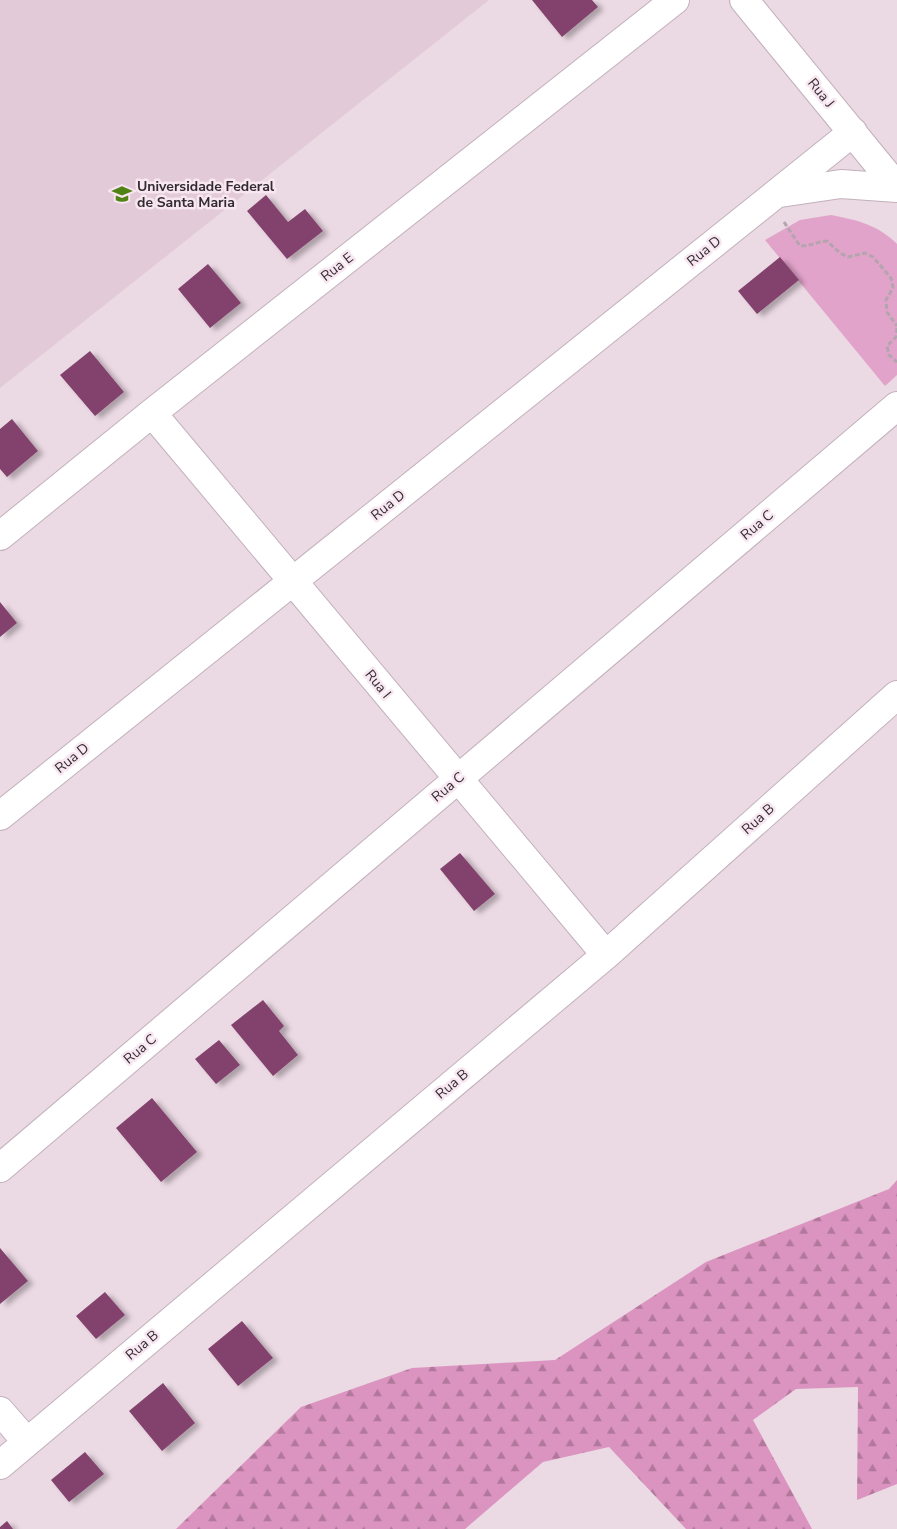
<svg xmlns="http://www.w3.org/2000/svg" width="897" height="1529" viewBox="0 0 897 1529" font-family="'Nunito Sans',sans-serif">
<defs>
<pattern id="forest-firs" width="22" height="20" patternUnits="userSpaceOnUse" patternTransform="scale(1.25)"><rect width="22" height="20" fill="#db93c0"/><path d="M5 1l3.5 6h-7zM16 11l3.5 6h-7z" fill="#b2789c"/></pattern>
<filter id="shadow"><feDropShadow dx="5.5" dy="3" stdDeviation="2.5" flood-color="#0004"/></filter>
</defs>
<rect width="100%" height="100%" fill="#ebd9e3"/>
<path fill="#e2cad8" d="M0 0H489L0 388Z"/>
<path fill="url(#forest-firs)" d="M897 1180V1484L857 1500 858 1387 796 1389 753 1420 812 1529H686L609 1447 543 1462 465 1529H176L301 1407 412 1368 555 1360 706 1262 889 1189Z"/>
<path fill="#e2a3ca" d="M831 215C857 220 878 225 897 244V375L885 386 765 240 800 220Z"/>
<path fill="#83436d" filter="url(#shadow)" d="M532 0H592L598 7 562 37Z
M266 195 288 222 305 209 323 231 287 259 247 211Z
M780 257 799 280 757 314 738 291Z
M208 264 241 303 210 328 178 289Z
M90 351 124 392 95 416 60 375Z
M12 419 38 451 7 477 0 469V429Z
M0 602 17 623 0 637Z
M460 853 495 894 474 911 440 869Z
M263 1000 284 1026 279 1031 298 1055 273 1076 231 1025Z
M219 1040 240 1065 216 1084 195 1059Z
M152 1098 197 1152 161 1182 116 1128Z
M0 1248 28 1281 0 1304Z
M105 1292 125 1315 96 1339 76 1316Z
M242 1321 273 1358 238 1386 208 1349Z
M163 1383 195 1423 162 1451 129 1411Z
M85 1452 104 1474 69 1502 51 1480Z
M7 1521 13 1529H0V1527Z"/>
<g fill="none" stroke-linecap="round" stroke-linejoin="round">
<defs>
<path id="minor" d="M744 0 897 187
M780 193 841 184 897 188
M152 413 606 955
M0 536 152 413 675 0
M0 816 853 132
M0 1168 897 406
M0 1411 27 1442
M0 1465 606 955 897 695"/>
</defs>
<use href="#minor" stroke="#c2b1bb" stroke-width="30"/>
<path stroke="#b3a5ad" stroke-width="3" stroke-dasharray="5 2.5" stroke-linecap="butt" d="M784 222 800 246C810 246 817 242 827 241L840 253 848 257 865 253 873 257 891 278 893 288 886 300 887 312 897 326
M897 328 896 337 887 346 889 355 897 362"/>
<use href="#minor" stroke="#fff" stroke-width="28"/>
</g>
<defs>
<symbol id="university-bare" viewBox="-9 -9 18 18"><path d="M0-5L7-2L0 1L-7-2ZM-4 1L0 2.5L4 1V4Q0 6-4 4Z" fill="#518214" stroke="#f8e6f1" stroke-width="2.5" paint-order="stroke"/></symbol>
</defs>
<g fill-rule="evenodd">
<use href="#university-bare" x="108" y="180" width="28" height="28"/>
</g>
<g text-anchor="middle" dominant-baseline="central" stroke-width="5" stroke-linejoin="round" paint-order="stroke">
<g font-size="14" fill="#322c2f" stroke="#f8e6f1">
<text transform="translate(821 93) rotate(51)">Rua J</text>
<text transform="translate(704 251) rotate(-39)">Rua D</text>
<text transform="translate(337 267) rotate(-38)">Rua E</text>
<text transform="translate(388 505) rotate(-39)">Rua D</text>
<text transform="translate(757 525) rotate(-40)">Rua C</text>
<text transform="translate(378 684) rotate(51)">Rua I</text>
<text transform="translate(72 758) rotate(-39)">Rua D</text>
<text transform="translate(448 787) rotate(-40)">Rua C</text>
<text transform="translate(758 819) rotate(-42)">Rua B</text>
<text transform="translate(140 1049) rotate(-40)">Rua C</text>
<text transform="translate(452 1084) rotate(-40)">Rua B</text>
<text transform="translate(142 1345) rotate(-40)">Rua B</text>
</g>
<g font-size="14" font-weight="bold" fill="#322c2f" stroke="#f8e6f1" text-anchor="start">
<text x="137" y="186">Universidade Federal<tspan x="137" dy="16">de Santa Maria</tspan></text>
</g>
</g>
</svg>
